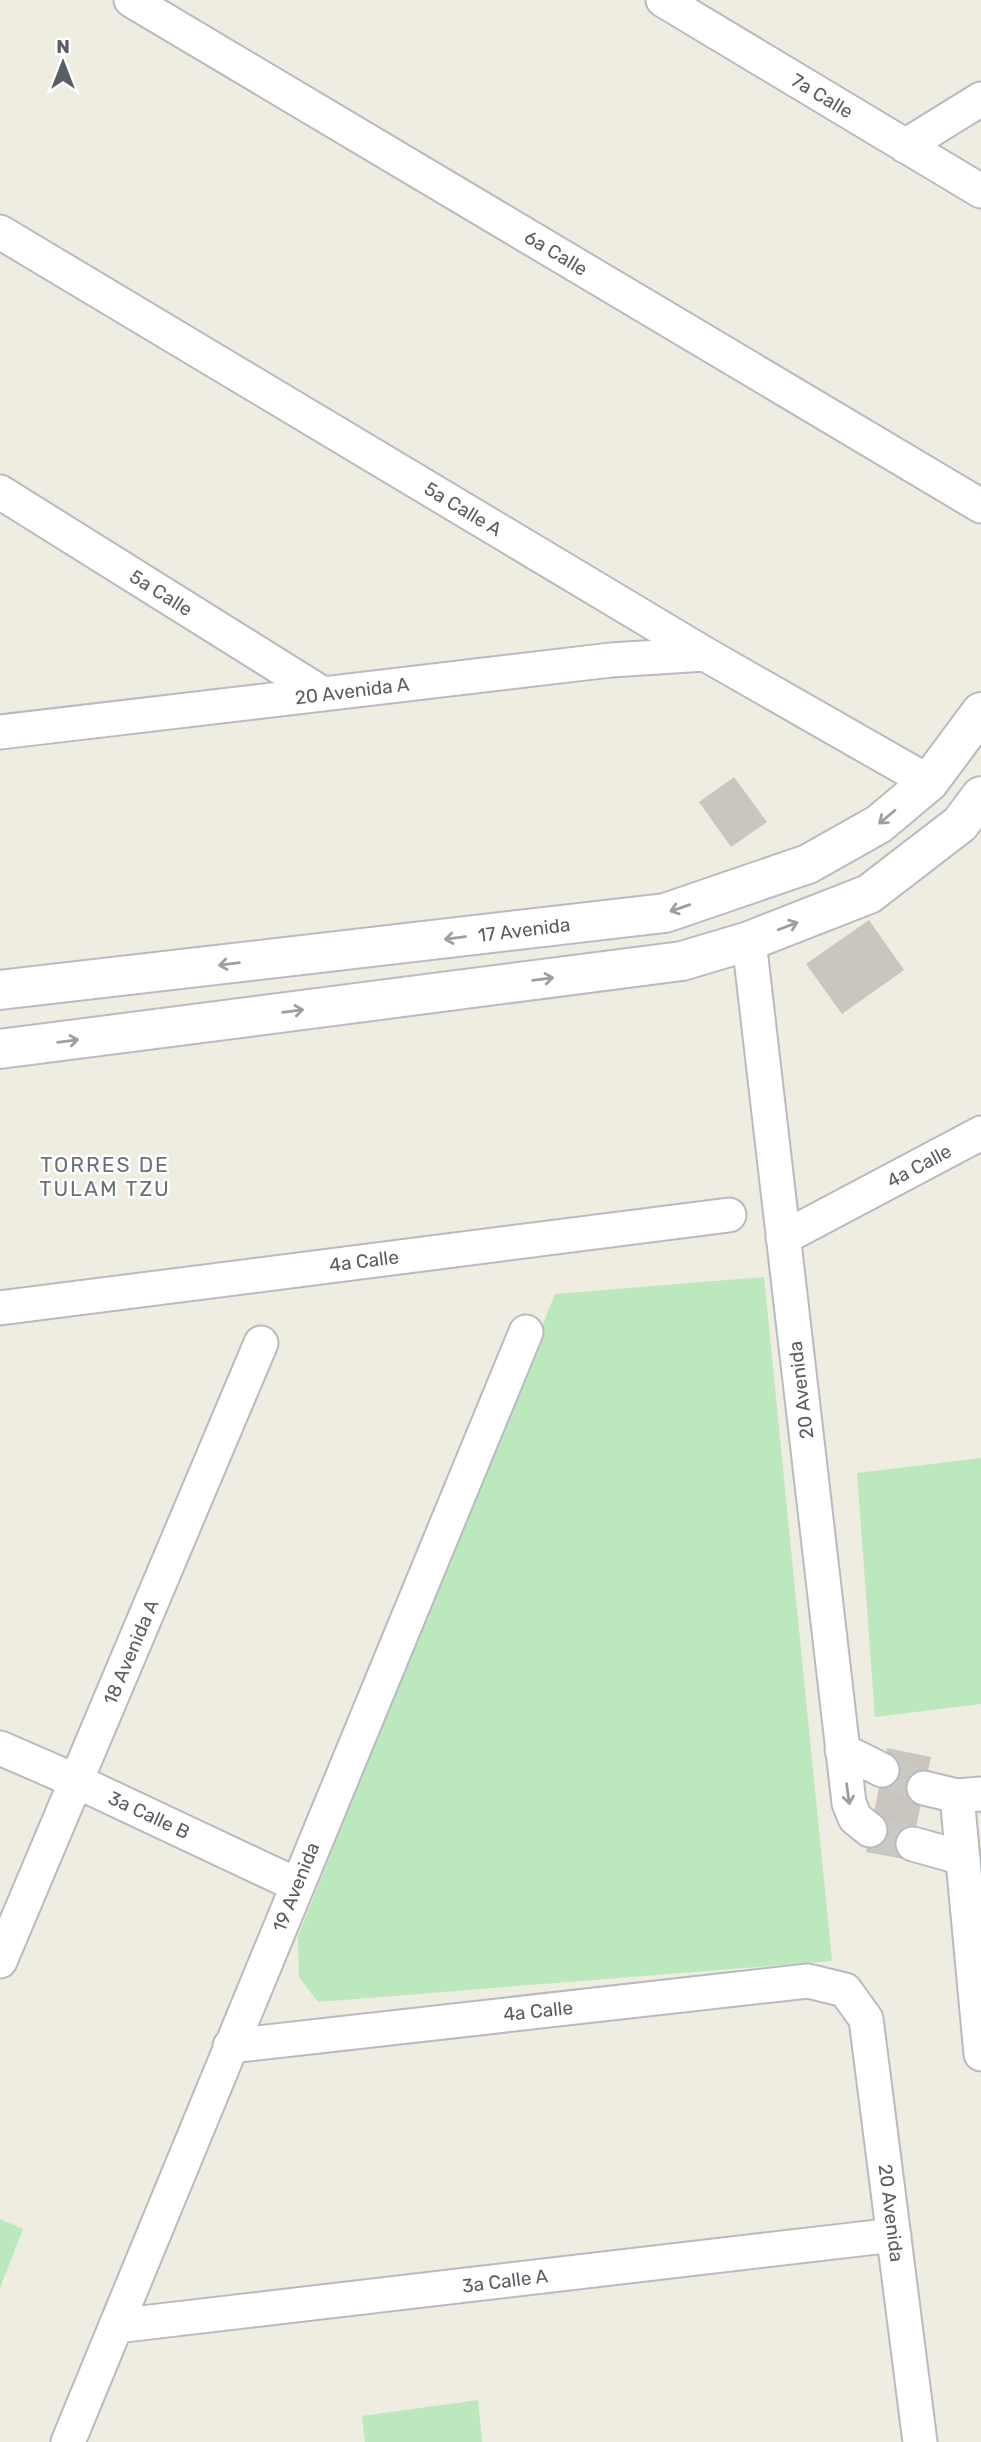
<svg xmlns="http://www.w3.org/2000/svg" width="981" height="2442" viewBox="0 0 981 2442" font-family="Rubik,sans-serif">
<rect width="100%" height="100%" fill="#efece2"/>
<path fill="#bce8be" d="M764 1277 832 1961 318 2002 299 1977 298 1936 555 1294Z
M981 1458V1704L875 1717 857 1473Z
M0 2219 23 2229 0 2288Z
M478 2400 482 2442H365L362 2416Z"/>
<path fill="#cac6bf" d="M734 777 767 822 731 847 699 802Z
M869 920 904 970 842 1014 806 964Z
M887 1748 931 1757 909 1860 866 1852Z"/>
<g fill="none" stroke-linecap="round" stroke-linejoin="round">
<path stroke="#cac8c2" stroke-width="33" stroke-dasharray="33 17" stroke-linecap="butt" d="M882 1770 924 1788
M870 1830 913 1844"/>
<defs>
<path id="minor" d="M131 0 981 506
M663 0 981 191
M905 146 981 99
M0 232 705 654 929 782
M0 492 323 694
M0 732 611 660 705 654
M749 941 849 1803 855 1818 870 1830
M783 1238 981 1133
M0 1308 729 1215
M0 1748 76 1781 297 1885
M842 1750 882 1770
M924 1788 957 1796 981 1794
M957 1796 981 2054
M913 1844 963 1858
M0 1961 261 1343
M230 2046 808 1981 845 1990 866 2019 920 2442
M116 2326 894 2235
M68 2442 526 1332"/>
<path id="secondary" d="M0 990 665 913 808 864 879 824 929 782 981 712
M0 1049 682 961 749 941 869 894 960 824 981 796"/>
</defs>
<use href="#minor" stroke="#b7bac0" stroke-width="37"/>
<use href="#secondary" stroke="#b8bbc2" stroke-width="42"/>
<use href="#minor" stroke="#fff" stroke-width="33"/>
<use href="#secondary" stroke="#fff" stroke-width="38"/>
</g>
<defs><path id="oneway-shaft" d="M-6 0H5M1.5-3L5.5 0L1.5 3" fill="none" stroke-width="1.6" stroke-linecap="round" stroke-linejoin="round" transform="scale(1.75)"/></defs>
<g stroke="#9c9ea2">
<use href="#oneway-shaft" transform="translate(887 817) rotate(140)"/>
<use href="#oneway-shaft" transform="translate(680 908) rotate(161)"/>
<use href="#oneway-shaft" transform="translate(788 926) rotate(-21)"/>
<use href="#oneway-shaft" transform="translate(455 938) rotate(173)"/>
<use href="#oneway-shaft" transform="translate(229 964) rotate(173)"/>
<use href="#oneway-shaft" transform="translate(543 979) rotate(-7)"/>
<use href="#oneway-shaft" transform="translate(293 1011) rotate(-7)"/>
<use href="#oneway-shaft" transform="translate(68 1041) rotate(-7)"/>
<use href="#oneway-shaft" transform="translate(848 1794) rotate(82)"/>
</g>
<g text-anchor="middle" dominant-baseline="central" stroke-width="5" stroke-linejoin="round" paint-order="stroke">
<g font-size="19" fill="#5a5e64" stroke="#fff">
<text transform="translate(822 96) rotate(31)">7a Calle</text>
<text transform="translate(556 253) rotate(31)">6a Calle</text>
<text transform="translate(463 509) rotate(31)">5a Calle A</text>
<text transform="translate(161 593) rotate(32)">5a Calle</text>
<text transform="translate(352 691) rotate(-7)">20 Avenida A</text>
<text transform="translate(524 930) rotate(-7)">17 Avenida</text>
<text transform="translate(919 1166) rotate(-28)">4a Calle</text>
<text transform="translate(364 1261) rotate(-7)">4a Calle</text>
<text transform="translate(801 1390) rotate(-97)">20 Avenida</text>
<text transform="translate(131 1652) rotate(-67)">18 Avenida A</text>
<text transform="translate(149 1815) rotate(25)">3a Calle B</text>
<text transform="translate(296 1887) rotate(-68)">19 Avenida</text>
<text transform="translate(538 2011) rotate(-6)">4a Calle</text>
<text transform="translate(891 2213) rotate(83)">20 Avenida</text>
<text transform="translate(505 2281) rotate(-7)">3a Calle A</text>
</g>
<g font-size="21" letter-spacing="2" fill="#6b7076" stroke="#fff">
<text x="105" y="1164">TORRES DE<tspan x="105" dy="24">TULAM TZU</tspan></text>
</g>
</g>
<g transform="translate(63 63)" stroke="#ffffff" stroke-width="5" paint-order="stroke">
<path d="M0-5L12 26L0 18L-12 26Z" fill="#5a5e64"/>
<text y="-10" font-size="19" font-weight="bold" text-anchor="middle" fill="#5a5e64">N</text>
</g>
</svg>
